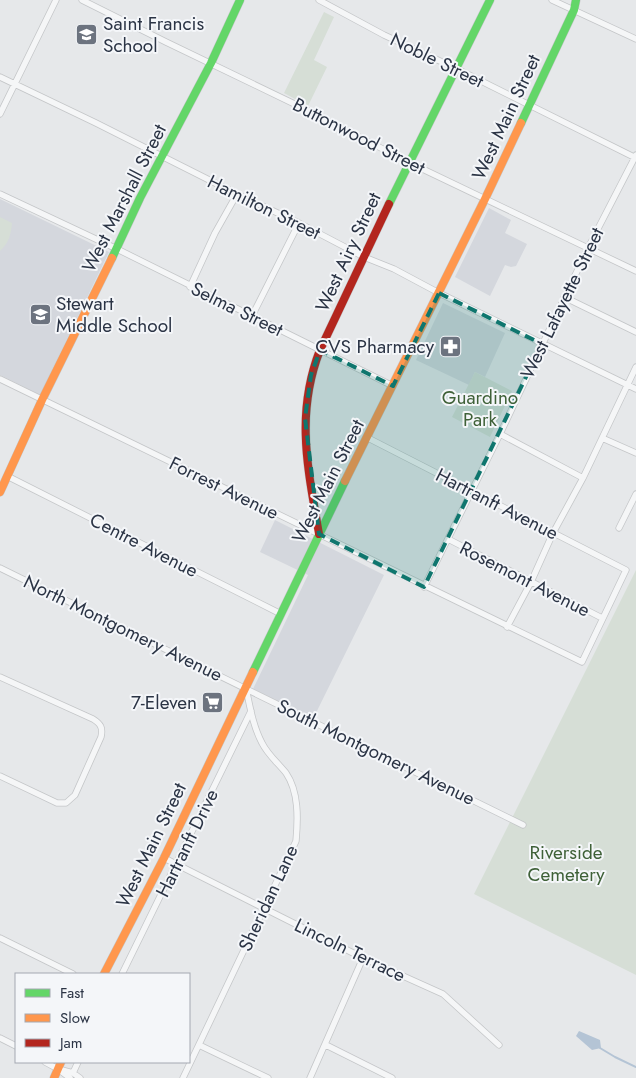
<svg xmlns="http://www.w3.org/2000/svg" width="636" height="1078" viewBox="0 0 636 1078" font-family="Jost,sans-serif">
<rect width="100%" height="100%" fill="#e6e8ea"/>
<path fill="#d4d7dd" d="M0 199 109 252 40 395 0 375Z
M489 208 511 220 505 233 527 244 516 266 511 267 505 265 490 296 455 277Z
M443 303 505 333 485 377 475 372 469 385 416 360Z
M275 520 384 575 313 719 253 689 308 575 260 552Z"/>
<path fill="#d6ded6" d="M324 12 334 17 314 60 327 67 308 106 284 93Z
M0 217 12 223C11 234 9 243 0 251Z
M475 372 512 391 490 437 452 417Z
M636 570V975L474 894Z"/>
<path fill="#b4c4d5" d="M579 1031 600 1040 601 1048 592 1050 576 1036Z"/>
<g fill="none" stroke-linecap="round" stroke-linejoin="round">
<path stroke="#b4c4d5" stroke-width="2" d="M600 1048 615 1057 636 1067"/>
<defs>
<path id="street" d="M82 0 166 42 309 111 410 163 636 271
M319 0 384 35 455 68 636 158
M552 0 636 39
M0 77 96 123 237 194 299 223 364 257 394 269 439 293 636 389
M0 114 56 0
M0 194 117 249 393 386
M190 287 215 233 237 194
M564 297 636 332
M252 316 299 223
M0 379 582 662 626 570 368 438
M500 434 583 478
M602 438 636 453
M7 476 281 614
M619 528 636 494
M448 539 602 618
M0 568 523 825
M424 587 500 434 588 248 636 155
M507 627 531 582 553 533 583 478 636 367
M0 677 93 719C101 724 103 728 101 737L75 795 66 803H57L0 776
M164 858 363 958 443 994 499 1045
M0 938 73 974
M122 974 251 711
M0 1038 16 1046
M199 1045 268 1078
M326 1045 392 1078
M45 1062 58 1069 70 1078
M58 1069 73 1073 80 1078
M73 1073 78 1062
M183 1078 296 841C298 819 299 792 286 773 278 763 268 755 262 743 253 726 250 707 246 688
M310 1078 363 958"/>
<path id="fast" d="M521 123 574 10 576 0
M389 204 490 0
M112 258 140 198 211 63 240 0
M253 672 345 481"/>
<path id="slow" d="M345 481 485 199 521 123
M0 492 42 400 112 258
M104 974 164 858 253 672
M54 1078 61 1062"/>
<path id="jam" d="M319 534C308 469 295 414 320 350L389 204"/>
</defs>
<use href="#street" stroke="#c4c6c8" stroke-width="7"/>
<use href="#fast" stroke="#c4c6c8" stroke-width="9"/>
<use href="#slow" stroke="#c4c6c8" stroke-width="9"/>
<use href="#jam" stroke="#c4c6c8" stroke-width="9"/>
<use href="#street" stroke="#f5f6f7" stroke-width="5.5"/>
<use href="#fast" stroke="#63d668" stroke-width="8"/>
<use href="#slow" stroke="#ff974d" stroke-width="8"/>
<use href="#jam" stroke="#b3261e" stroke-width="8"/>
</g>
<path fill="#0f766e" fill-opacity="0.2" stroke="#0f766e" stroke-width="4" stroke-dasharray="10 6" stroke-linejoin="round" d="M439 293 542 344 424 587 319 534 305 418 311 375 320 350 393 386Z"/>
<defs>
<symbol id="school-square" viewBox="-11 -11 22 22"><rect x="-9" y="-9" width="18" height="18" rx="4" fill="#6c737f" stroke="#f4f6f9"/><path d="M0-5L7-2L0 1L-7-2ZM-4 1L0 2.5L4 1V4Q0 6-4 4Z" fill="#fff"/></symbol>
<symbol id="pharmacy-square" viewBox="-11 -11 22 22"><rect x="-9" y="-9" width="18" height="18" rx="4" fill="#6c737f" stroke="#f4f6f9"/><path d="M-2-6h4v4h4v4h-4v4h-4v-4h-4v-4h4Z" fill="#fff"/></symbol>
<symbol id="supermarket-square" viewBox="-11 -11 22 22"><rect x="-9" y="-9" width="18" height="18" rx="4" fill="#6c737f" stroke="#f4f6f9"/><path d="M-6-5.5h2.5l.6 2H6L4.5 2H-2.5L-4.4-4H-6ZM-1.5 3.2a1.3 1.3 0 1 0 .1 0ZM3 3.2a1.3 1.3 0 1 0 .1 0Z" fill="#fff"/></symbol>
</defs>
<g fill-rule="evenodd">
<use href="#school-square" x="74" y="22" width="25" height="25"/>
<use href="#school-square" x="28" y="302" width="25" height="25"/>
<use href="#pharmacy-square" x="438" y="334" width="25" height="25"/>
<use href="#supermarket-square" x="200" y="690" width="25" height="25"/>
</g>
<g text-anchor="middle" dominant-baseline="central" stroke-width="4" stroke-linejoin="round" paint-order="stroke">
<g font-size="19" fill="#2b3445" stroke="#f4f6f9" text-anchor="start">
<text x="103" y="23">Saint Francis<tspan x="103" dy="22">School</tspan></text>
<text x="56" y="303">Stewart<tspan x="56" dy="22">Middle School</tspan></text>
<text x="434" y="346" text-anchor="end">CVS Pharmacy</text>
<text x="197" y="702" text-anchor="end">7-Eleven</text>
</g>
<g font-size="19" fill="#2b3445" stroke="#f4f6f9">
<text transform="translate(437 60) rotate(26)">Noble Street</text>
<text transform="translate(506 117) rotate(-65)">West Main Street</text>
<text transform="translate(359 136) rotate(27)">Buttonwood Street</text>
<text transform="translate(124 198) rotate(-63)">West Marshall Street</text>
<text transform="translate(264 207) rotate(26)">Hamilton Street</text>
<text transform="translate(348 252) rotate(-65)">West Airy Street</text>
<text transform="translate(562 303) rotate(-64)">West Lafayette Street</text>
<text transform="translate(237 309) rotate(26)">Selma Street</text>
<text transform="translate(328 481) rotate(-63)">West Main Street</text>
<text transform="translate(224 488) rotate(26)">Forrest Avenue</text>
<text transform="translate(497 504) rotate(27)">Hartranft Avenue</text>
<text transform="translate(144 545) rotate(27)">Centre Avenue</text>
<text transform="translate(525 579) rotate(27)">Rosemont Avenue</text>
<text transform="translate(123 628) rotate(26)">North Montgomery Avenue</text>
<text transform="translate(376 752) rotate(26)">South Montgomery Avenue</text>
<text transform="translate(187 843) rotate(-64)">Hartranft Drive</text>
<text transform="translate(151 845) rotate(-64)">West Main Street</text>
<text transform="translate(268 898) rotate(-65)">Sheridan Lane</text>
<text transform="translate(350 950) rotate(26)">Lincoln Terrace</text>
</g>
<g font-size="19" fill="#3f6138" stroke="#f4f6f9">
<text x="480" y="397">Guardino<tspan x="480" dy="22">Park</tspan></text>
<text x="566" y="852">Riverside<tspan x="566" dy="22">Cemetery</tspan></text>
</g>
</g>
<rect x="15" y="973" width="175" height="90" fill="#f4f6f9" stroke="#a4a8b1"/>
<rect x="25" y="989" width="25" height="8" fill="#63d668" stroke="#a4a8b1"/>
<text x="60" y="998" font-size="15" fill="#2b3445">Fast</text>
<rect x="25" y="1014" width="25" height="8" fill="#ff974d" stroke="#a4a8b1"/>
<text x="60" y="1023" font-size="15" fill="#2b3445">Slow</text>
<rect x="25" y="1039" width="25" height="8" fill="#b3261e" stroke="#a4a8b1"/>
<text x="60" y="1048" font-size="15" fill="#2b3445">Jam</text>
</svg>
